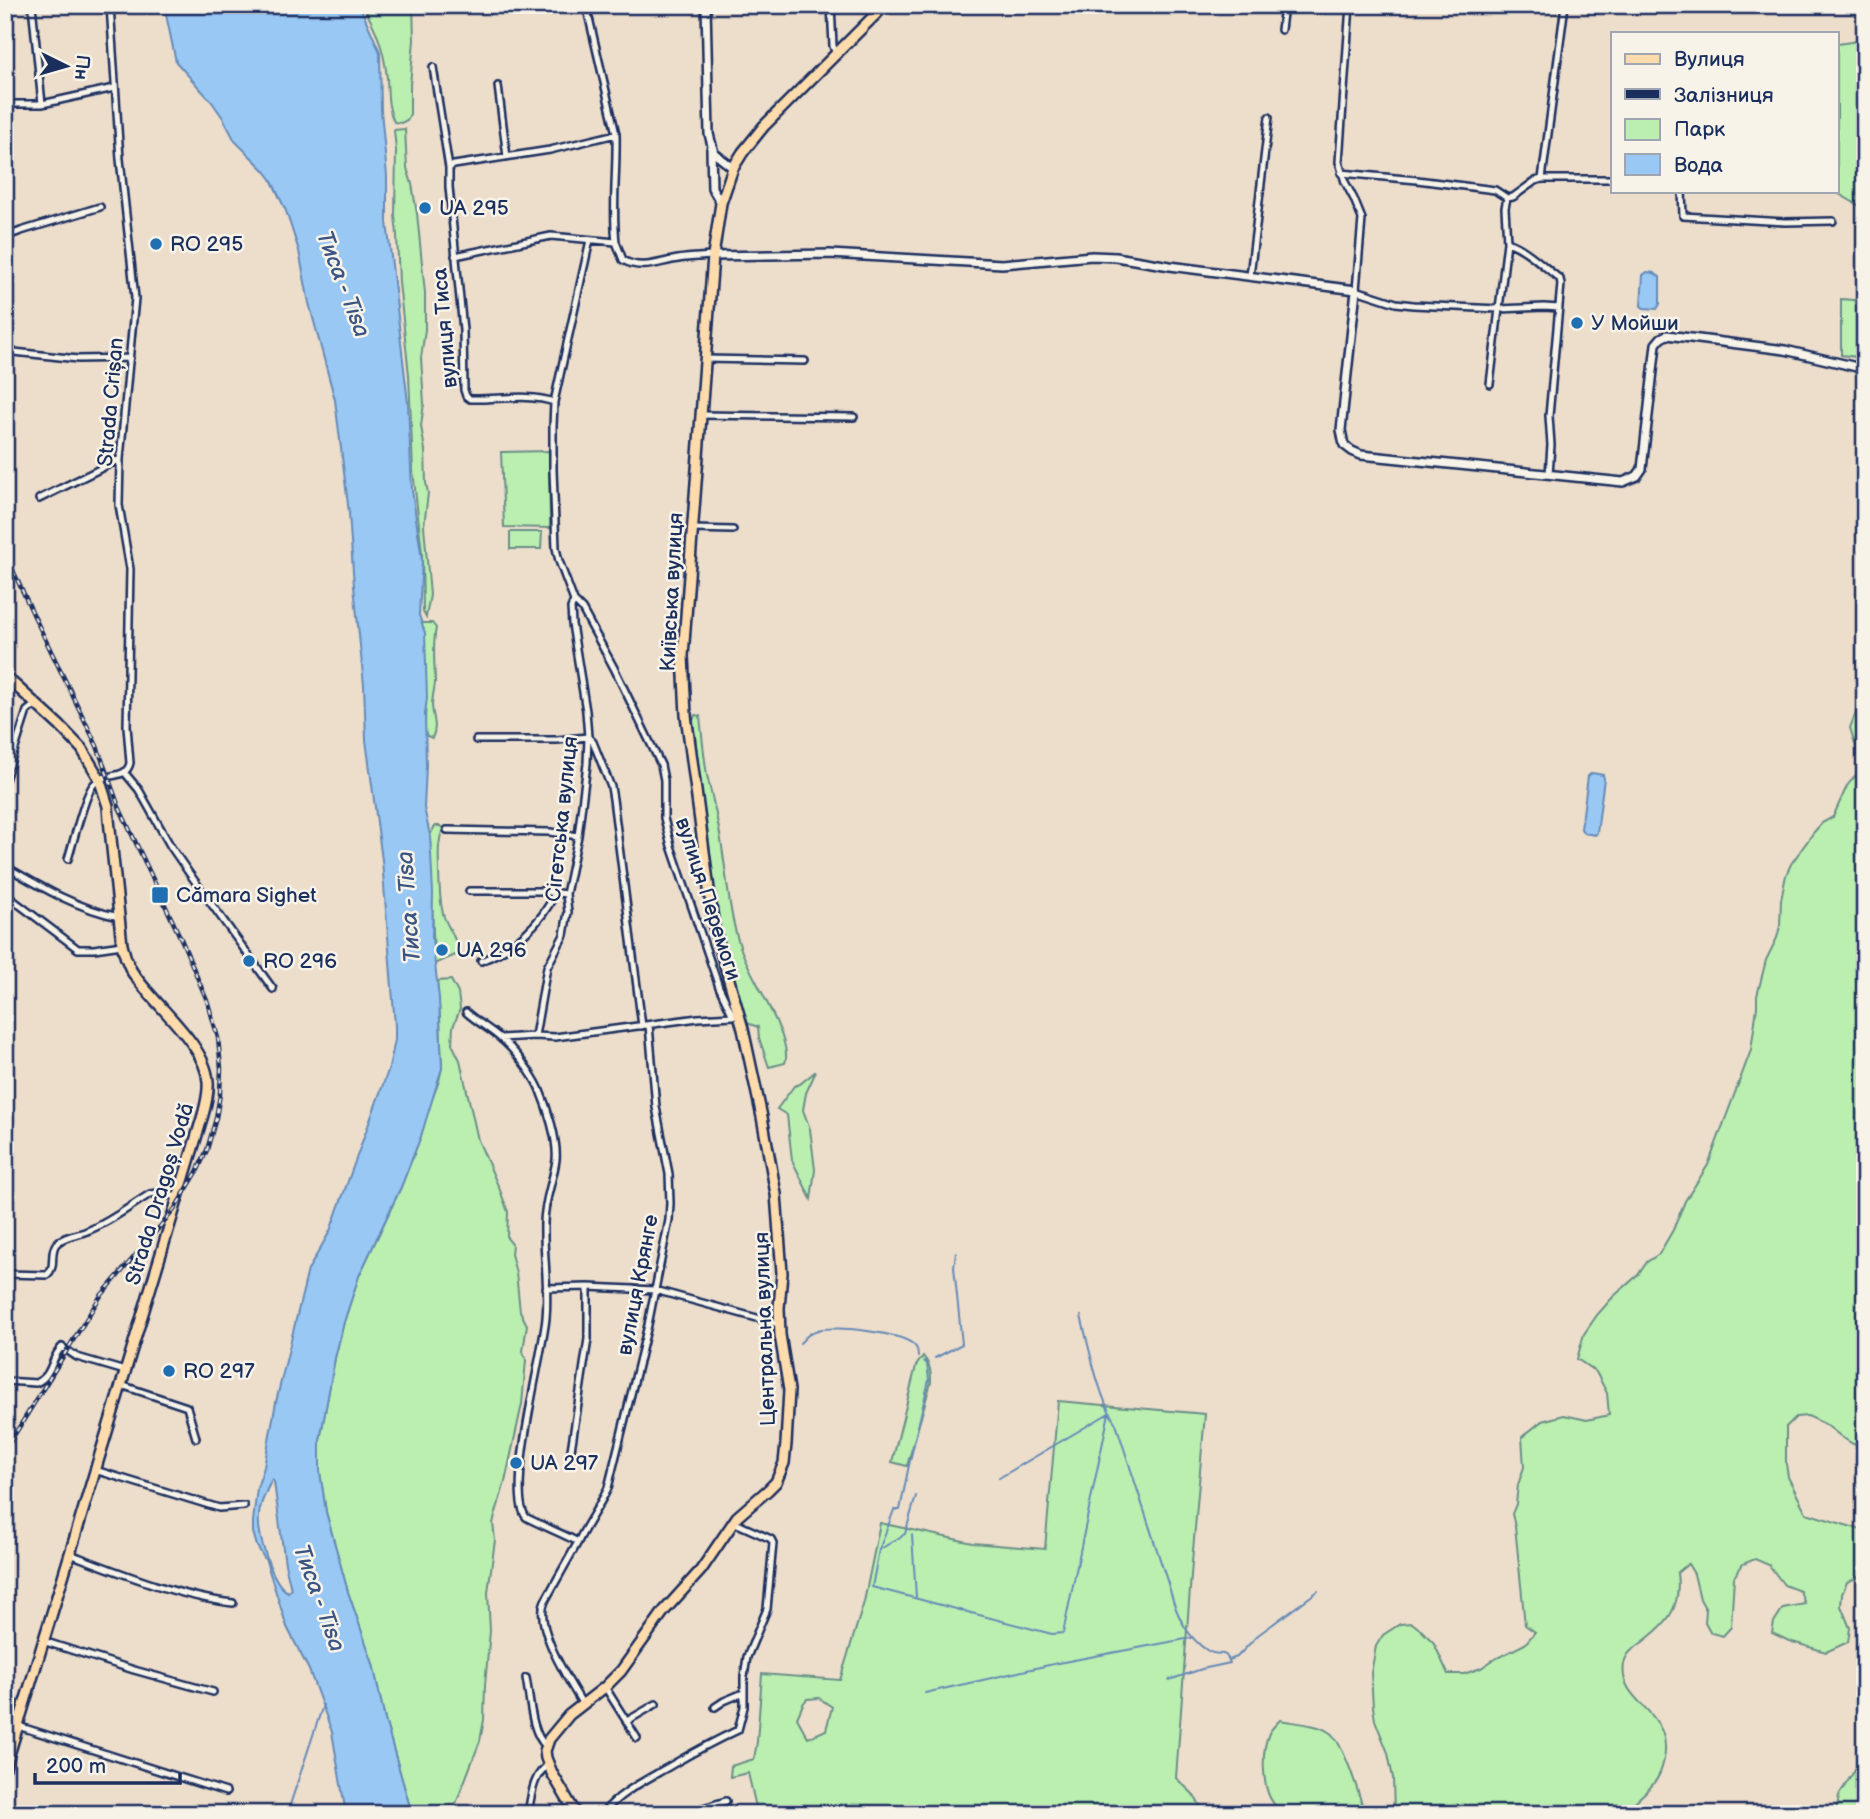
<svg xmlns="http://www.w3.org/2000/svg" width="1870" height="1819" viewBox="0 0 1870 1819" font-family="'Balsamiq Sans',sans-serif">
<rect width="100%" height="100%" fill="#edddcb"/>
<filter id="ink" filterUnits="userSpaceOnUse"><feTurbulence type="fractalNoise" baseFrequency=".0143" numOctaves="2"/><feDisplacementMap in="SourceGraphic" scale="14" xChannelSelector="R" yChannelSelector="G"/><feConvolveMatrix kernelMatrix="1 2 1 2 8 2 1 2 1" color-interpolation-filters="sRGB"/></filter>
<g filter="url(#ink)">
<path fill="#baefb0" stroke="#6a8f87" stroke-width="2" fill-rule="evenodd" d="M362 5H413L414 40 410 85V114L407 120 401 123 394 122C387 107 388 94 387 78 384 50 377 29 362 5Z
M1865 40V209L1834 191H1837V44Z
M405 129 407 168 412 184 417 214 425 293V330L421 358 424 403 421 426 425 450 426 483 428 493 424 526 430 595 426 617 423 612 422 553 413 470 409 375 399 282 397 235 395 215 396 150 394 130Z
M1841 299 1865 301V358L1841 355Z
M549 451 550 528 504 527 501 452Z
M510 532H542L541 549H510Z
M420 623H432L436 628C432 646 435 665 435 683 434 691 432 698 432 706 433 718 438 727 432 738L427 736 425 732C425 695 429 659 420 623Z
M1865 688V1446L1853 1444 1843 1438 1825 1424 1808 1416 1796 1417 1786 1427V1464L1788 1477 1806 1513 1865 1531V1574L1847 1582 1842 1594 1841 1606 1850 1628 1848 1642 1826 1652 1789 1641 1772 1633 1774 1622 1783 1608 1805 1604 1800 1591 1784 1585 1769 1565 1755 1559 1743 1564 1734 1577 1731 1627 1723 1636 1711 1633 1705 1622 1706 1610 1700 1599 1694 1574 1688 1564 1677 1573C1682 1609 1667 1624 1640 1644 1631 1651 1626 1653 1624 1664 1617 1708 1684 1710 1660 1773 1653 1790 1634 1799 1625 1814H1394L1393 1778 1388 1753 1375 1720 1373 1707 1371 1673 1376 1646 1383 1635 1400 1624 1412 1623 1421 1630 1434 1643 1448 1674H1464L1481 1668 1493 1660 1525 1644 1535 1632 1525 1625 1515 1526 1512 1514 1516 1504 1518 1485 1524 1467 1522 1437 1542 1421 1564 1415 1587 1420 1609 1415 1607 1393 1596 1372 1577 1359 1584 1334 1597 1315 1613 1297 1638 1275 1647 1262 1659 1254 1673 1230 1685 1201 1708 1165 1751 1050 1757 1007V996L1766 960 1777 938 1780 926 1781 900 1786 875 1791 864 1814 832 1822 823 1833 817 1847 786 1859 771 1860 759 1850 728Z
M695 715 700 716C702 736 704 756 707 775 713 801 720 828 723 854 728 886 730 919 741 949 749 974 794 1041 785 1063L769 1067 759 1038 758 1027 747 1023 731 976 717 918 693 721Z
M435 826H440L443 828C437 844 439 857 439 873 440 889 439 901 444 917 449 930 458 940 458 954L434 964 430 835Z
M451 980 458 993 460 1009 453 1027 452 1044 460 1060 478 1140 500 1190 508 1212 507 1238 512 1244 511 1254 516 1273 520 1311 527 1325 523 1351 526 1360 522 1404 505 1482 493 1523 495 1540 488 1592 490 1631 485 1685 484 1720 480 1741 452 1814H412L385 1720 373 1664 348 1592 326 1512 320 1472V1440L335 1358 344 1322 359 1276 401 1187 421 1136 428 1110 439 1081 442 1068 440 1017 437 981Z
M816 1071 806 1093 803 1110 810 1129 815 1170 811 1199 792 1160 787 1115 777 1109 794 1086 800 1084Z
M923 1356C930 1364 931 1371 931 1382L907 1466 892 1462 916 1366Z
M1058 1401 1205 1414 1192 1562 1176 1778 1192 1793 1206 1814H752L756 1807 748 1773 730 1777 731 1766 754 1759 757 1742 762 1674 840 1680 864 1602 880 1523 973 1543 1045 1549ZM819 1698 832 1707 826 1730 808 1738 797 1718 803 1704 807 1699Z
M1280 1720C1295 1723 1317 1724 1329 1732 1344 1742 1359 1795 1365 1814H1286C1283 1812 1280 1810 1277 1807 1261 1793 1261 1752 1269 1733 1272 1728 1276 1724 1280 1720Z
M1865 1754V1814H1836L1839 1795Z"/>
<path fill="#98c8f3" stroke="#668bb7" stroke-width="2" fill-rule="evenodd" d="M164 5H356L362 11 380 52 381 110 387 176V222L408 403 412 490 422 560 419 615 425 633 427 698 425 714 426 766 424 808 430 835 433 893 432 939 439 998 442 1068 421 1136 401 1187 359 1276 344 1322 335 1358 320 1440V1472L326 1512 348 1592 373 1664 385 1720 412 1814H346L332 1732 309 1670 287 1627 266 1561 257 1546 253 1532V1522L257 1488 264 1467 276 1402 308 1270 330 1231 353 1167 389 1068 395 1040V1026L382 860 366 740 364 685 354 586 349 513 335 400 309 303 299 251 286 211 271 179 264 170 235 141 223 118 212 102 176 62ZM272 1479 274 1482 285 1564 291 1589 288 1592C272 1584 257 1535 259 1516 259 1504 267 1490 272 1479Z
M1647 272 1654 273 1660 277V304L1657 309 1644 308 1641 306 1643 275Z
M1592 773 1603 775 1604 778 1597 833 1595 835 1584 833 1581 829 1588 776Z"/>
<g fill="none" stroke-linecap="round" stroke-linejoin="round">
<path stroke="#668bb7" stroke-width="2" d="M1081 1316C1089 1348 1099 1398 1116 1424L1170 1590C1176 1614 1186 1637 1208 1651 1219 1658 1224 1647 1230 1663L1202 1669 1169 1680
M800 1343C806 1337 810 1332 818 1330 835 1325 905 1333 915 1346 918 1349 918 1353 918 1357
M935 1358 962 1344 954 1267 956 1253
M916 1496 905 1534 879 1550 894 1510H900L909 1465 929 1380 927 1364 924 1361
M912 1535 916 1597
M879 1550 872 1587 1052 1634 1063 1633 1109 1413 999 1478
M1229 1660 1237 1657 1258 1635 1318 1591
M925 1693 1058 1663 1191 1638
M287 1814 323 1705"/>
<defs>
<path id="minor" d="M32 5 42 104
M586 5 616 134C617 171 612 206 616 242
M831 5 833 46 836 54
M1350 5 1339 162 1345 182 1354 199 1362 219 1356 290 1396 303 1413 305 1499 309 1544 307 1559 308
M1281 30 1284 5
M433 67 449 168V187L463 330 464 390 466 396 470 399C497 400 528 393 554 402
M498 86 507 157
M5 104H42L114 88
M449 168 454 165 550 150 616 134
M1341 173 1417 180 1495 190 1507 198 1513 197 1535 181 1542 179H1613
M1542 179 1565 5
M1682 191 1683 216 1785 222 1833 221
M5 237 21 231 100 207
M590 240 554 402 553 426V470L556 548 559 561 574 601 582 609 614 668 661 765 664 780V818L671 846 719 987 733 1016
M1507 242C1527 249 1543 266 1560 279L1561 284 1549 416 1551 445 1549 474
M455 256 551 236 616 242 623 260C642 271 658 262 678 259 690 257 701 257 713 256
M1250 276 1269 117
M5 351 78 359 130 358
M705 359 805 361
M1490 384 1507 242 1505 208 1507 198
M701 415 854 417
M39 499 120 459
M692 529 733 530
M476 740H557L588 737 593 742 611 787 613 799 642 1026
M125 773 139 790 171 847 189 873 273 989
M5 780 27 711 36 704
M447 830 550 832 578 836
M68 859C73 844 85 793 94 784 105 771 126 781 130 763L127 726 130 569 119 505 120 459 135 298 120 159 110 5
M5 866C41 887 78 909 119 917
M469 891H541L566 894
M5 894 78 949H94L122 945
M481 961C512 949 541 925 555 893
M466 1012C477 1022 490 1029 500 1038 514 1049 532 1073 539 1088 547 1107 558 1140 556 1160 553 1182 544 1201 544 1223 543 1254 549 1287 546 1318 543 1354 506 1492 526 1517 529 1520 570 1537 578 1542L545 1601C533 1626 569 1681 582 1703
M535 1036 547 967 564 935 568 912 566 894 578 836 587 764 588 737 586 711 572 624 571 608 574 601
M501 1038 535 1036 555 1037 698 1018 733 1016
M5 1274 47 1275C57 1266 49 1254 56 1244 63 1236 78 1235 87 1231 109 1223 130 1206 150 1194L158 1193 178 1197
M546 1288 588 1287 655 1290 779 1324
M5 1381 36 1383C54 1375 50 1358 62 1347L77 1357 125 1371
M121 1385 187 1407 196 1438
M571 1450 588 1339V1287
M95 1470 219 1508 244 1506
M578 1542C587 1523 599 1507 608 1488L648 1325 669 1220 670 1203 669 1174 656 1107 649 1025
M70 1554C120 1573 180 1597 233 1603
M43 1641 134 1670 213 1692
M526 1678C530 1698 531 1733 546 1746
M605 1687 637 1738
M715 1707 724 1701 743 1693
M627 1721 656 1704
M18 1726 226 1792
M5 1813 6 1814
M528 1814C531 1797 533 1773 549 1765
M602 1814C620 1792 646 1780 670 1766 692 1753 714 1741 738 1730L744 1707V1677L747 1657 767 1609 773 1543 771 1539 733 1522
M684 1814 726 1801"/>
<path id="tertiary" d="M706 5 709 134 714 153 733 168
M711 149 712 188 721 203
M713 256 830 254 1002 264 1092 256 1116 257 1170 266 1356 290 1341 430 1344 445 1352 451 1361 455 1623 482 1637 476 1642 469 1656 344 1661 338 1667 335 1785 350 1865 369"/>
<path id="primary" d="M5 676 60 726 82 749 99 778 108 806 109 819 122 945C124 954 127 962 131 970 151 1003 206 1043 208 1082 209 1093 206 1104 203 1115L5 1768
M576 1814 552 1773 546 1758 545 1751 549 1739 569 1715 605 1687 621 1671 664 1611 701 1570 737 1517 768 1490 776 1482 784 1463 786 1444 789 1390 780 1335 779 1308 782 1273 776 1194 762 1117 743 1029 714 927 686 715 683 656 713 256 721 203 733 168 743 152 764 126 885 5"/>
</defs>
<use href="#minor" stroke="#1b2f5e" stroke-width="10"/>
<use href="#tertiary" stroke="#1b2f5e" stroke-width="12"/>
<use href="#primary" stroke="#1b2f5e" stroke-width="14"/>
<use href="#minor" stroke="#f7f3e8" stroke-width="5"/>
<use href="#tertiary" stroke="#f7f3e8" stroke-width="7"/>
<use href="#primary" stroke="#fedbac" stroke-width="9"/>
<defs>
<path id="rail" d="M5 553 34 616 97 746 119 807 182 941 208 1003 218 1038 221 1068 220 1094 216 1118 207 1150 197 1172 174 1210 100 1297 5 1450"/>
</defs>
<use href="#rail" stroke="#1b2f5e" stroke-width="4.5"/>
<use href="#rail" stroke="#f7f3e8" stroke-width="2" stroke-dasharray="5" stroke-linecap="butt"/>
</g>
</g>
<g fill="#1f6fb2" stroke="#f7f3e8" stroke-width="2.5">
<circle cx="425" cy="208" r="7"/>
<circle cx="156" cy="244" r="7"/>
<circle cx="1577" cy="323" r="7"/>
<rect x="151" y="886" width="18" height="18" rx="3.5"/>
<circle cx="442" cy="950" r="7"/>
<circle cx="249" cy="961" r="7"/>
<circle cx="169" cy="1371" r="7"/>
<circle cx="516" cy="1463" r="7"/>
</g>
<g text-anchor="middle" dominant-baseline="central" stroke-width="5" stroke-linejoin="round" paint-order="stroke">
<g font-size="21" fill="#1b2f5e" stroke="#f7f3e8" text-anchor="start">
<text x="439" y="208">UA 295</text>
<text x="170" y="244">RO 295</text>
<text x="1591" y="323">У Мойши</text>
<text x="176" y="895">Cămara Sighet</text>
<text x="456" y="950">UA 296</text>
<text x="263" y="961">RO 296</text>
<text x="183" y="1371">RO 297</text>
<text x="530" y="1463">UA 297</text>
</g>
<g font-size="21" fill="#1b2f5e" stroke="#f7f3e8">
<text transform="translate(445 328) rotate(-95)">вулиця Тиса</text>
<text transform="translate(111 402) rotate(-85)">Strada Crișan</text>
<text transform="translate(672 592) rotate(-87)">Київська вулиця</text>
<text transform="translate(562 819) rotate(-84)">Сігетська вулиця</text>
<text transform="translate(708 899) rotate(72)">вулиця Перемоги</text>
<text transform="translate(160 1194) rotate(-73)">Strada Dragoș Vodă</text>
<text transform="translate(638 1285) rotate(-79)">вулиця Крянге</text>
<text transform="translate(765 1329) rotate(-92)">Центральна вулиця</text>
</g>
<g font-size="23" font-style="italic" fill="#3a5583" stroke="#f7f3e8">
<text transform="translate(343 284) rotate(69)">Тиса - Tisa</text>
<text transform="translate(409 907) rotate(-94)">Тиса - Tisa</text>
<text transform="translate(319 1598) rotate(70)">Тиса - Tisa</text>
</g>
</g>
<rect width="1870" height="1819" fill="none" stroke="#f7f3e8" stroke-width="28"/>
<rect x="14" y="14" width="1842" height="1791" fill="none" stroke="#1b2f5e" stroke-width="2.5" filter="url(#ink)"/>
<rect x="1611" y="32" width="228" height="161" fill="#f7f3e8" stroke="#9fa5b1" stroke-width="2"/>
<rect x="1625" y="54" width="35" height="10" fill="#fedbac" stroke="#9fa5b1" stroke-width="2"/>
<text x="1674" y="66" font-size="21" fill="#1b2f5e">Вулиця</text>
<rect x="1625" y="89" width="35" height="10" fill="#1b2f5e" stroke="#9fa5b1" stroke-width="2"/>
<text x="1674" y="102" font-size="21" fill="#1b2f5e">Залізниця</text>
<rect x="1625" y="119" width="35" height="21" fill="#baefb0" stroke="#9fa5b1" stroke-width="2"/>
<text x="1674" y="136" font-size="21" fill="#1b2f5e">Парк</text>
<rect x="1625" y="154" width="35" height="21" fill="#98c8f3" stroke="#9fa5b1" stroke-width="2"/>
<text x="1674" y="172" font-size="21" fill="#1b2f5e">Вода</text>
<g transform="translate(66 66) rotate(95)" stroke="#f7f3e8" stroke-width="5" paint-order="stroke">
<path d="M0-5L12 26L0 18L-12 26Z" fill="#1b2f5e"/>
<text y="-10" font-size="19" font-weight="bold" text-anchor="middle" fill="#1b2f5e">Пн</text>
</g>
<path d="M35 1773v10h145v-10" fill="none" stroke="#1b2f5e" stroke-width="3.5"/>
<text x="46" y="1773" font-size="21" fill="#1b2f5e" stroke="#f7f3e8" stroke-width="5" paint-order="stroke">200 m</text>
</svg>
